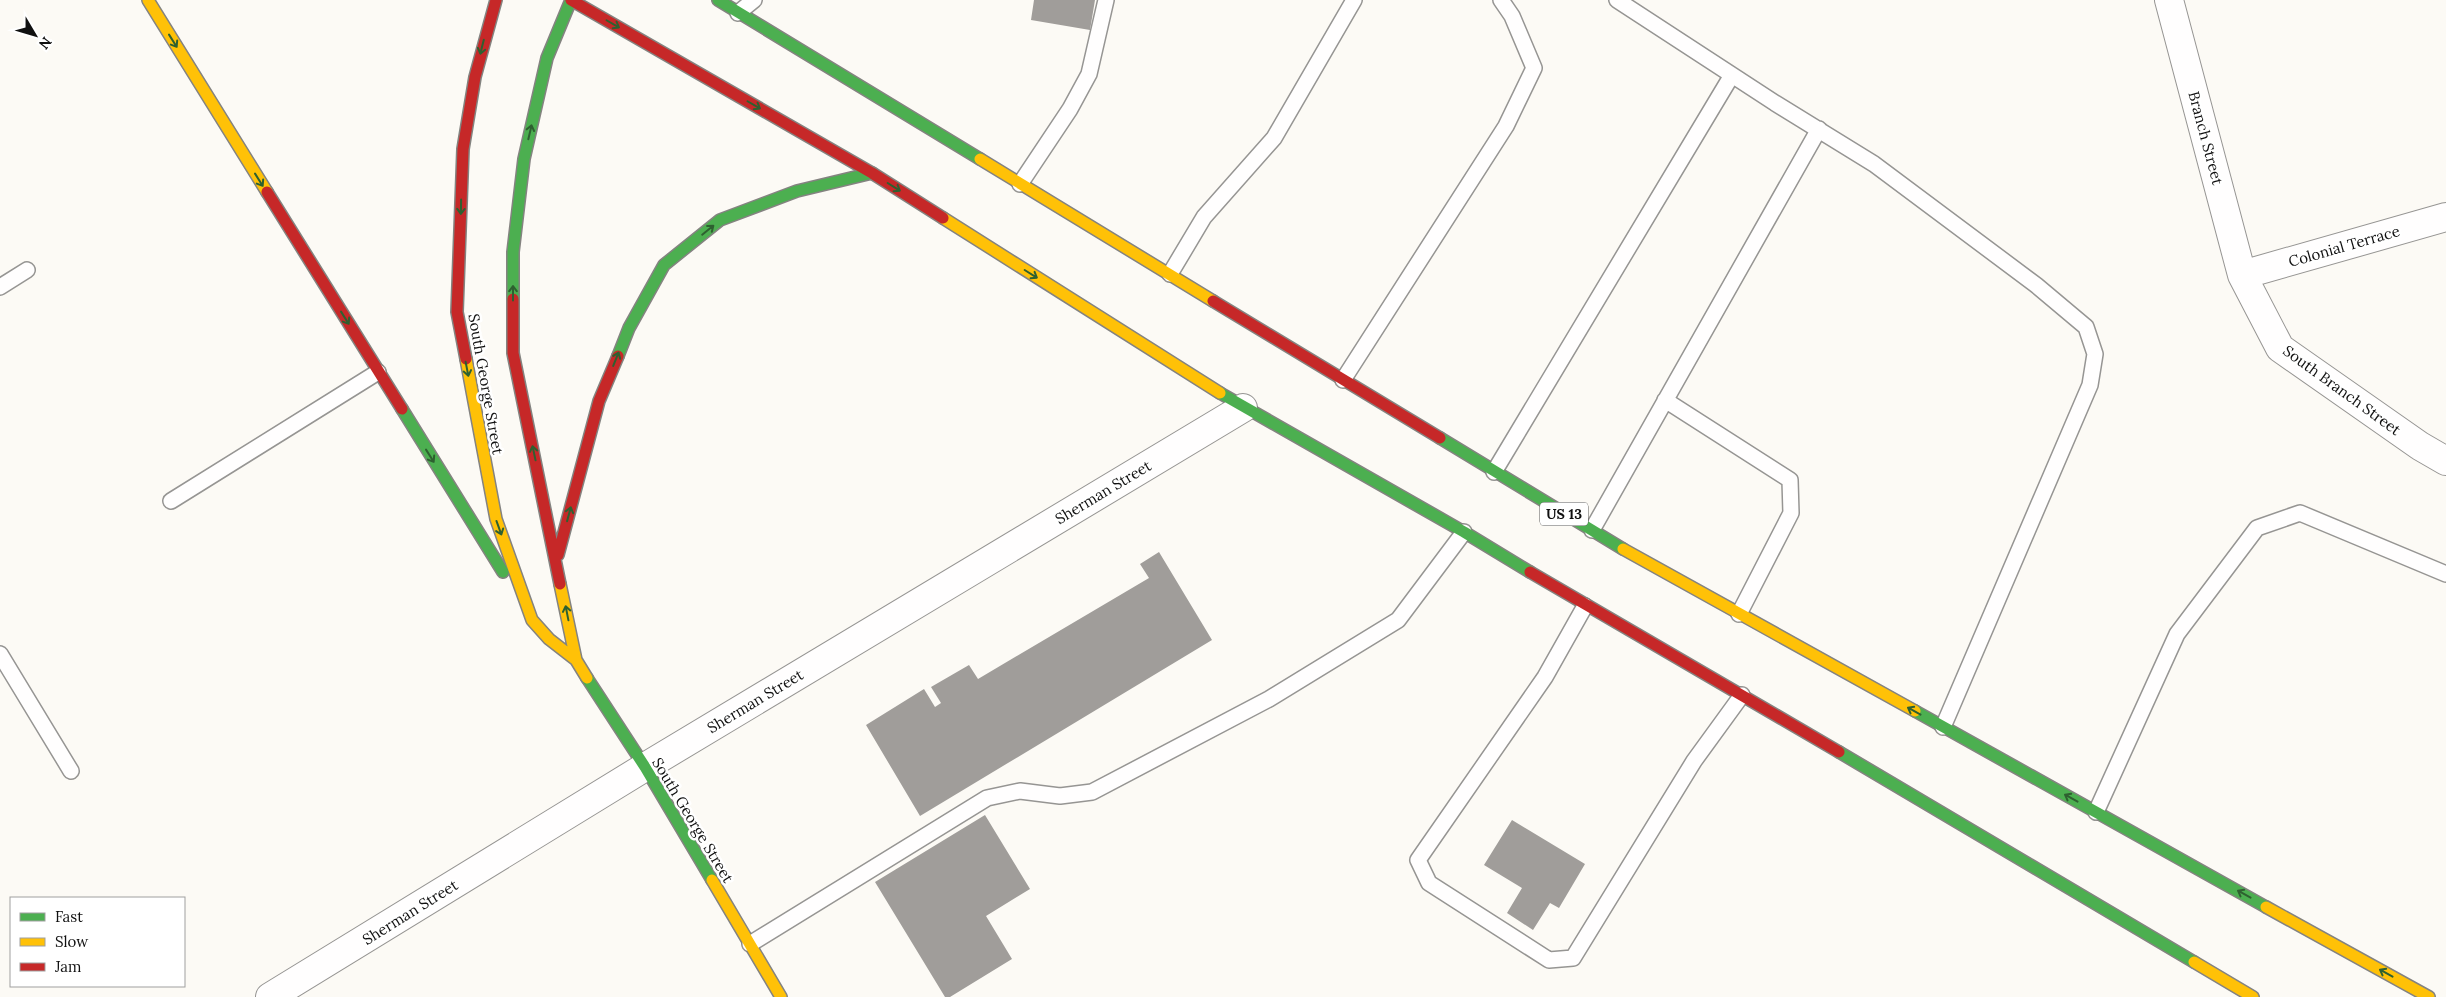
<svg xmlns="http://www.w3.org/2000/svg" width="2446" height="997" viewBox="0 0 2446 997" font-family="Lora,serif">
<rect width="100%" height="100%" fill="#fcfaf5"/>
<path fill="#a09d9a" d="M1034 0H1095L1090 30 1031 20Z
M1159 552 1212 640 920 816 866 725 924 689 935 707 941 703 931 687 969 665 978 679 1149 578 1140 564Z
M985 815 1030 889 986 916 1012 959 950 997H945L875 882Z
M1512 820 1585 864 1559 908 1550 903 1533 930 1507 913 1522 888 1484 865Z"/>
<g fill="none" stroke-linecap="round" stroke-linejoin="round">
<defs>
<path id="lane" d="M1617 0 1775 103 1874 164 2036 285 2086 327 2095 354 2090 385 1943 727
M738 13 754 0
M1020 184 1070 109 1089 74 1106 0
M1170 274 1204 217 1274 138 1354 0
M0 287 27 270
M1343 380 1506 126 1534 68 1512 16 1501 0
M1665 400 1790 480 1791 513 1739 614
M1494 472 1732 75
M171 501 378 372
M1592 530 1819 129
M1585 606 1545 677 1418 860 1429 883 1549 960 1573 958 1694 761 1742 695
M0 654 71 771
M2096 812 2177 634 2257 528 2300 513 2446 574
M750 944 987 798 1020 791 1060 796 1092 792 1269 699 1398 620 1464 532"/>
<path id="street" d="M2169 0 2242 275 2280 348 2420 446 2446 461
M2242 275 2446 217
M270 997 645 767 1243 408"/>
<path id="fast" d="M718 0 980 159
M513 299V252L524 159 547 58 571 0
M618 356 629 328 664 265 720 220 797 191 872 173
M1220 393 1464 532 1530 572
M402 409 503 572
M1440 438 1623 549
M587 678 645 767 712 880
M1915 711 2266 907
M1839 752 2194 962"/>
<path id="slow" d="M148 0 267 192
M980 159 1213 301
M943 218 1220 393
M466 359 496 519 532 620 549 639 576 660 587 678
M1623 549 1915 711
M560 584 576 660
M712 880 781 997
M2266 907 2429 997
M2194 962 2253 997"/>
<path id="jam" d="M571 0 872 173 943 218
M267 192 402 409
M513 299V353L560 584
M1213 301 1440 438
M466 359 457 312 463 149 475 77 496 0
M558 555 599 401 618 356
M1530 572 1839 752"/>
</defs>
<use href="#lane" stroke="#969593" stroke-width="18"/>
<use href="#street" stroke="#969593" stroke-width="30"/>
<use href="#fast" stroke="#848380" stroke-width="14"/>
<use href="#slow" stroke="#848380" stroke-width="14"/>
<use href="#jam" stroke="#848380" stroke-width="14"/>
<use href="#lane" stroke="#fffefe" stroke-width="15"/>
<use href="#street" stroke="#fffefe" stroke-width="28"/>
<use href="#fast" stroke="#4caf50" stroke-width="11"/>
<use href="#slow" stroke="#ffc107" stroke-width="11"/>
<use href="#jam" stroke="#c62828" stroke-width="11"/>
</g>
<defs><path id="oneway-shaft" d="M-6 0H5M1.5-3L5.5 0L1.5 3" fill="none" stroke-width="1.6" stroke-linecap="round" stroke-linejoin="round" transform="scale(1.25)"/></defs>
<g stroke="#2e6030">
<use href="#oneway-shaft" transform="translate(613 24) rotate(30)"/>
<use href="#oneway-shaft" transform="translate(173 41) rotate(58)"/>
<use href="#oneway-shaft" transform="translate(482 47) rotate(104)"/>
<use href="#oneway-shaft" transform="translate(754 105) rotate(30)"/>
<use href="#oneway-shaft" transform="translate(530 132) rotate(-77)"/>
<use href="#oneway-shaft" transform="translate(259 180) rotate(58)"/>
<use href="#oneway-shaft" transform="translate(894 187) rotate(32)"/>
<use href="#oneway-shaft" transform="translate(461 207) rotate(91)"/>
<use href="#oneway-shaft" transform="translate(708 230) rotate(-39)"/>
<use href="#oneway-shaft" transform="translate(1031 274) rotate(32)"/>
<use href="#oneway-shaft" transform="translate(513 293) rotate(-90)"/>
<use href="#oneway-shaft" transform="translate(345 318) rotate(58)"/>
<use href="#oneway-shaft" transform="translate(616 359) rotate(-68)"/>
<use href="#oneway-shaft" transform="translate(467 369) rotate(79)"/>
<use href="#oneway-shaft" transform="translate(534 453) rotate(-102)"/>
<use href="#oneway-shaft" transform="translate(430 456) rotate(58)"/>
<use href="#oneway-shaft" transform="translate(569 514) rotate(-75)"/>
<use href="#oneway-shaft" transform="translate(499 528) rotate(70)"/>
<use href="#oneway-shaft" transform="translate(567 613) rotate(-101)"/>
<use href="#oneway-shaft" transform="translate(1914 711) rotate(-151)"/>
<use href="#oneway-shaft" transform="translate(2071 798) rotate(-151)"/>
<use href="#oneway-shaft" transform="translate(2244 894) rotate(-151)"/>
<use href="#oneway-shaft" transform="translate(2386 973) rotate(-151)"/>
</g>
<g text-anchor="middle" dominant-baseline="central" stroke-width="5" stroke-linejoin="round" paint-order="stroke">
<rect fill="#fff" stroke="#585858" stroke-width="1" x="1540" y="502.5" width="48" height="23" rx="4"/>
<g font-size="14" font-weight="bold" fill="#101010">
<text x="1564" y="514">US 13</text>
</g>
<g font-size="15" fill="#101010" stroke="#fff">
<text transform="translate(2206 138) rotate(75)">Branch Street</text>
<text transform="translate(2344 246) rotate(-16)">Colonial Terrace</text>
<text transform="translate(486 384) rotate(80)">South George Street</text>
<text transform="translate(2342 390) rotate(36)">South Branch Street</text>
<text transform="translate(1103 492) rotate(-31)">Sherman Street</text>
<text transform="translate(755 701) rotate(-31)">Sherman Street</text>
<text transform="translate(693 820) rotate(59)">South George Street</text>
<text transform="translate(410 912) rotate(-32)">Sherman Street</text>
</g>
</g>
<rect x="10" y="897" width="175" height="90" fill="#ffffff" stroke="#9f9f9f"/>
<rect x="20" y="913" width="25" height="8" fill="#4caf50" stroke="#9f9f9f"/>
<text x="55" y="922" font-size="15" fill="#101010">Fast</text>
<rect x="20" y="938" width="25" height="8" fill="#ffc107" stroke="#9f9f9f"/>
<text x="55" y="947" font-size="15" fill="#101010">Slow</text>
<rect x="20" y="963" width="25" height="8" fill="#c62828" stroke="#9f9f9f"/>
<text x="55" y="972" font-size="15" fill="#101010">Jam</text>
<g transform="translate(35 35) rotate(128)" stroke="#ffffff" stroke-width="4" paint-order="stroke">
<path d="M0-4L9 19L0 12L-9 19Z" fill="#101010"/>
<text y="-8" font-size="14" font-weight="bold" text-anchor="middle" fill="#101010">N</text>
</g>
</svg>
